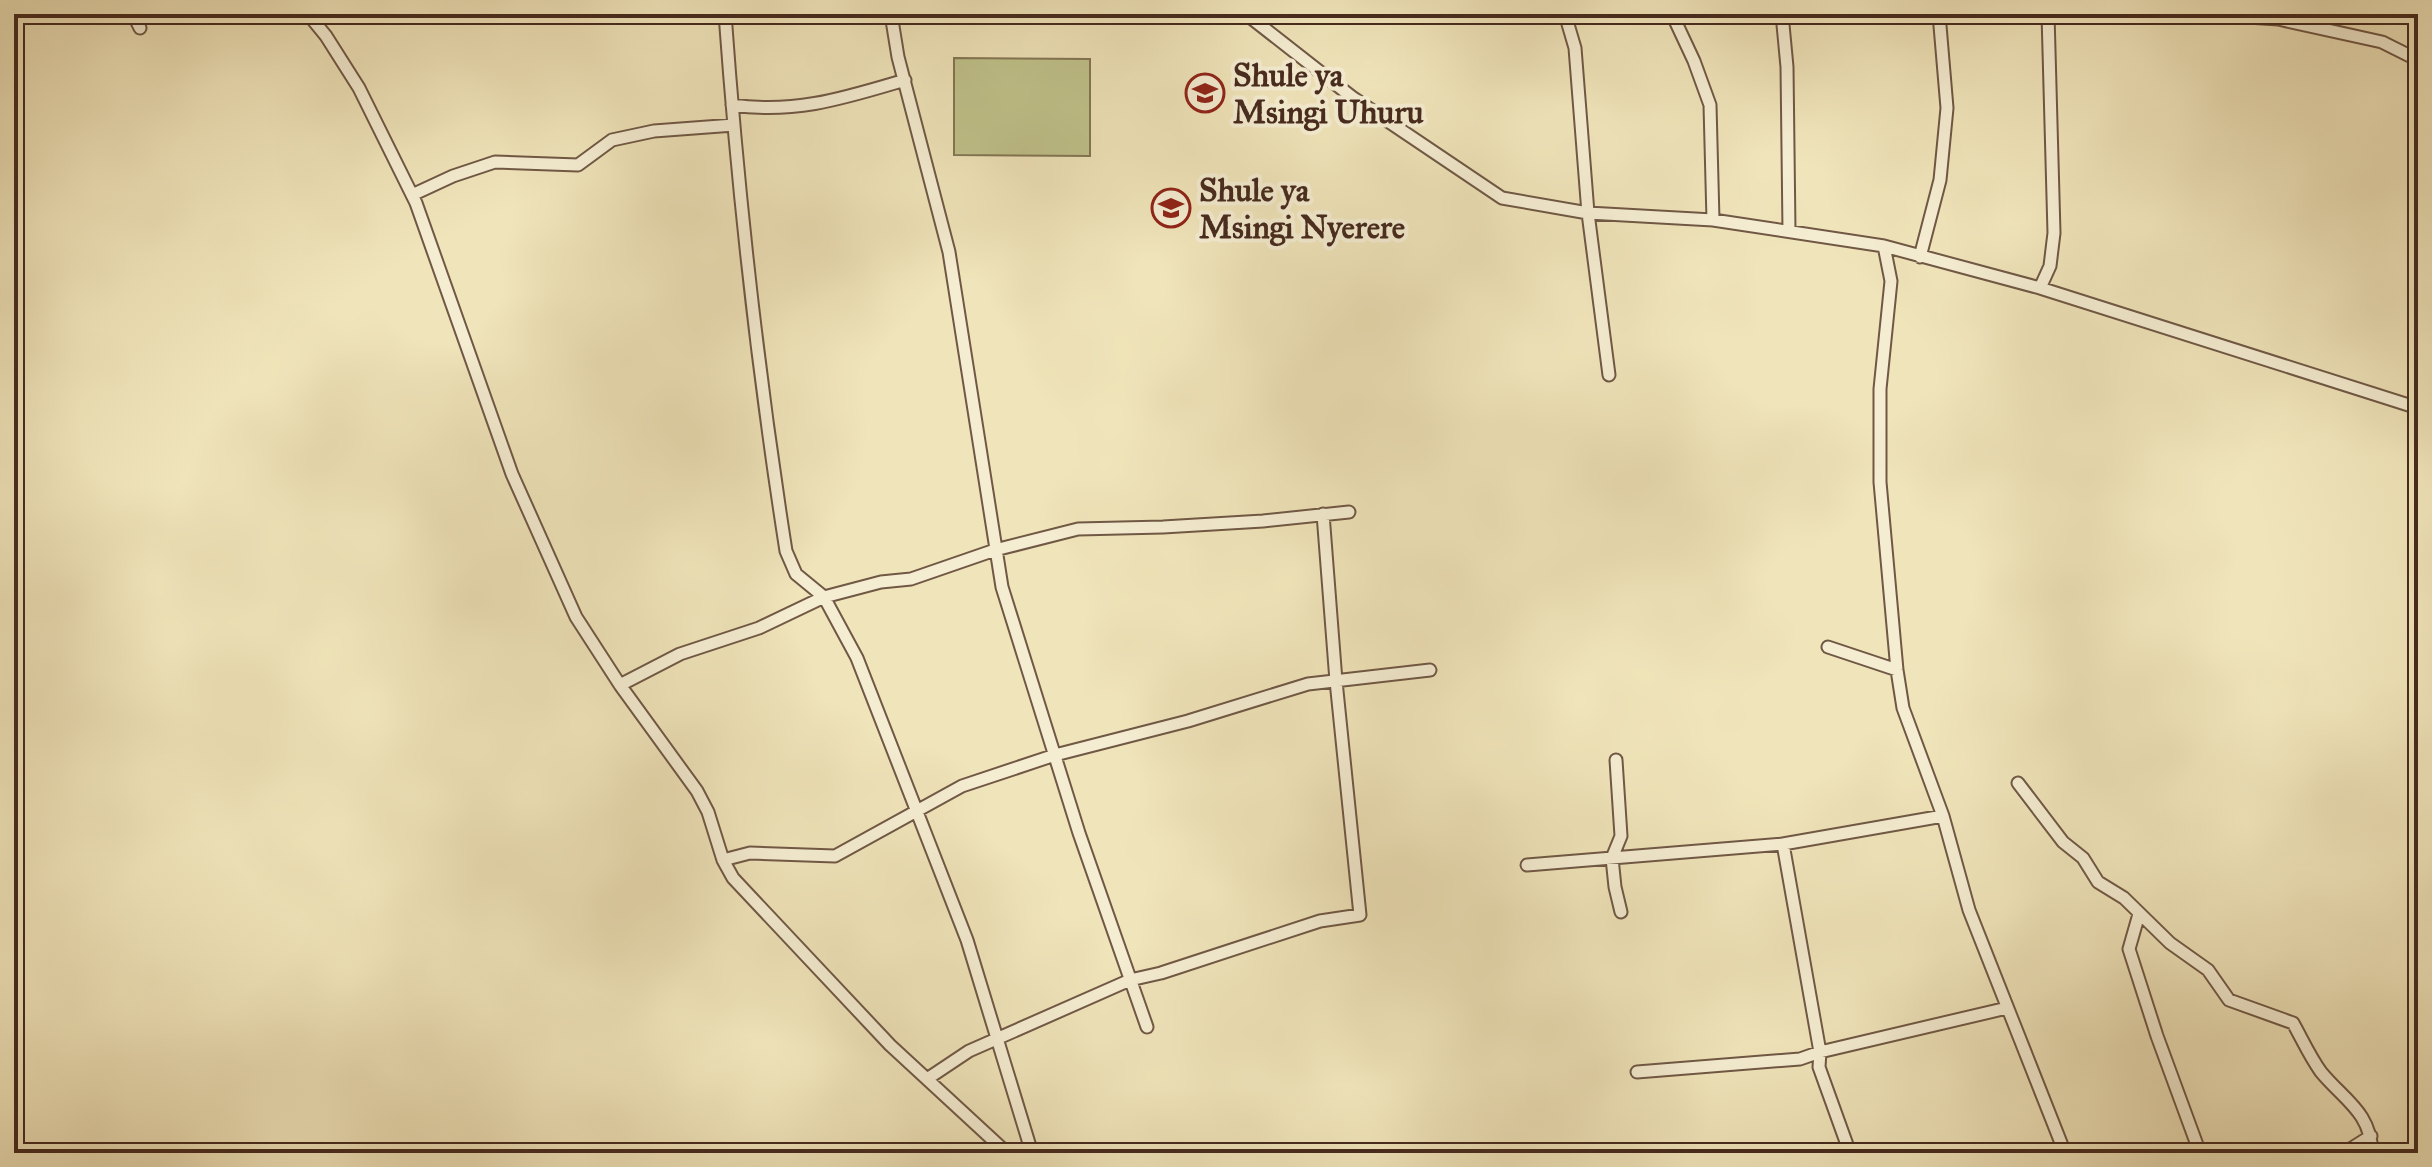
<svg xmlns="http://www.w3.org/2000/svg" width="2432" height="1167" viewBox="0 0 2432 1167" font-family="'IM FELL Great Primer',serif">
<rect width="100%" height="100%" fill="#f0e4ba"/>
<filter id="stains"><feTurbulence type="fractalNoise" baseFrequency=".0025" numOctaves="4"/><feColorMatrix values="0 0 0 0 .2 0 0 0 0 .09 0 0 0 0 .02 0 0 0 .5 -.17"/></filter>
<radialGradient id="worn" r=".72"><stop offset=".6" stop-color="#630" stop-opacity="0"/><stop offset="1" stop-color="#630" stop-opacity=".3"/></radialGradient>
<path fill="#c0c28b" stroke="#837654" stroke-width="2" d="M954 58 1090 59V156L954 155Z"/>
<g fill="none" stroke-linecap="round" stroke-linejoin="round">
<defs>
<path id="minor" d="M133 14 140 28
M308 14 326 36 359 88 416 203 512 474 576 617 620 685 697 791 708 812 723 860 733 878 890 1045 1007 1153
M725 14C738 194 758 373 786 551L796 574 824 597 857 658 967 940 1032 1153
M891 14 898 57 949 252 1002 587 1079 833 1147 1027
M1246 14 1352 97 1502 198 1588 213 1713 220 1884 246 2040 288 2418 408
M1565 14 1575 48 1588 213 1609 375
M1672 14 1694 61 1710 105 1713 220
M1782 14 1787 67 1789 231
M2202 14 2278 19 2382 42 2418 60
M732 105C796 114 844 98 905 80
M412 195 453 176 495 162 578 165 612 140 654 131 734 125
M1884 246 1891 281 1880 389V482L1897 670 1903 708 1943 816 1969 910 2065 1153
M1920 257 1940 180 1947 108 1939 14
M2040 288 2050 266 2054 233 2048 14
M2413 406 2418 377
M1828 647 1897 670
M620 685 680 654 759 628 824 597 881 582 911 579 995 550 1078 529 1163 527 1263 521 1349 512
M1616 760 1621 836 1612 858 1615 887 1621 912
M2018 783 2063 842 2083 858 2098 882 2124 898 2170 943 2208 970 2229 1000 2293 1023C2302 1039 2310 1057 2321 1072 2344 1100 2371 1112 2372 1153
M1783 844 1820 1052 1819 1067 1850 1153
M723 860 750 853 835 856 962 786 1055 755 1188 721 1308 684 1430 670
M1527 865 1783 844 1943 816
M2139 914 2129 949 2157 1036 2200 1153
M1637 1072 1800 1059 1820 1052 2007 1008
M927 1079 969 1051 1130 980 1161 973 1320 921 1360 915 1336 681 1323 514
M2344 1153 2371 1136"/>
</defs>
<use href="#minor" stroke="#705845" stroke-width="15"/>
<use href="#minor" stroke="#f5edd2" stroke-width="11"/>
</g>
<defs>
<symbol id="school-ring" viewBox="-11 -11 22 22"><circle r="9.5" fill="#f5edd2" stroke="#8f2418" stroke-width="1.5"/><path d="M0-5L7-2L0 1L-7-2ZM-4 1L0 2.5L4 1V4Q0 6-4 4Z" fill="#8f2418"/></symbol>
</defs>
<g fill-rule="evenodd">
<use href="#school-ring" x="1183" y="71" width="44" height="44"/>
<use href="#school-ring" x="1149" y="186" width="44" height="44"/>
</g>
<g text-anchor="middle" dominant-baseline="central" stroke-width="8" stroke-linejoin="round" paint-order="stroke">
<g font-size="32" font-weight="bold" fill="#462a1e" stroke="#f5edd2" text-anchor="start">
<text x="1233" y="75">Shule ya<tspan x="1233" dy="37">Msingi Uhuru</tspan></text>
<text x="1199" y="190">Shule ya<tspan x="1199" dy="37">Msingi Nyerere</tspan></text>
</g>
</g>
<rect width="2432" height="1167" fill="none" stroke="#f0e4ba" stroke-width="48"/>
<rect x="16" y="16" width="2400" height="1135" fill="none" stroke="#462a1e" stroke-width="4"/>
<rect x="24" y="24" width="2384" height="1119" fill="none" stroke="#462a1e" stroke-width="2"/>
<rect width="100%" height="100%" filter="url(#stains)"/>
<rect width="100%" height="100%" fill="url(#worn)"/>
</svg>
